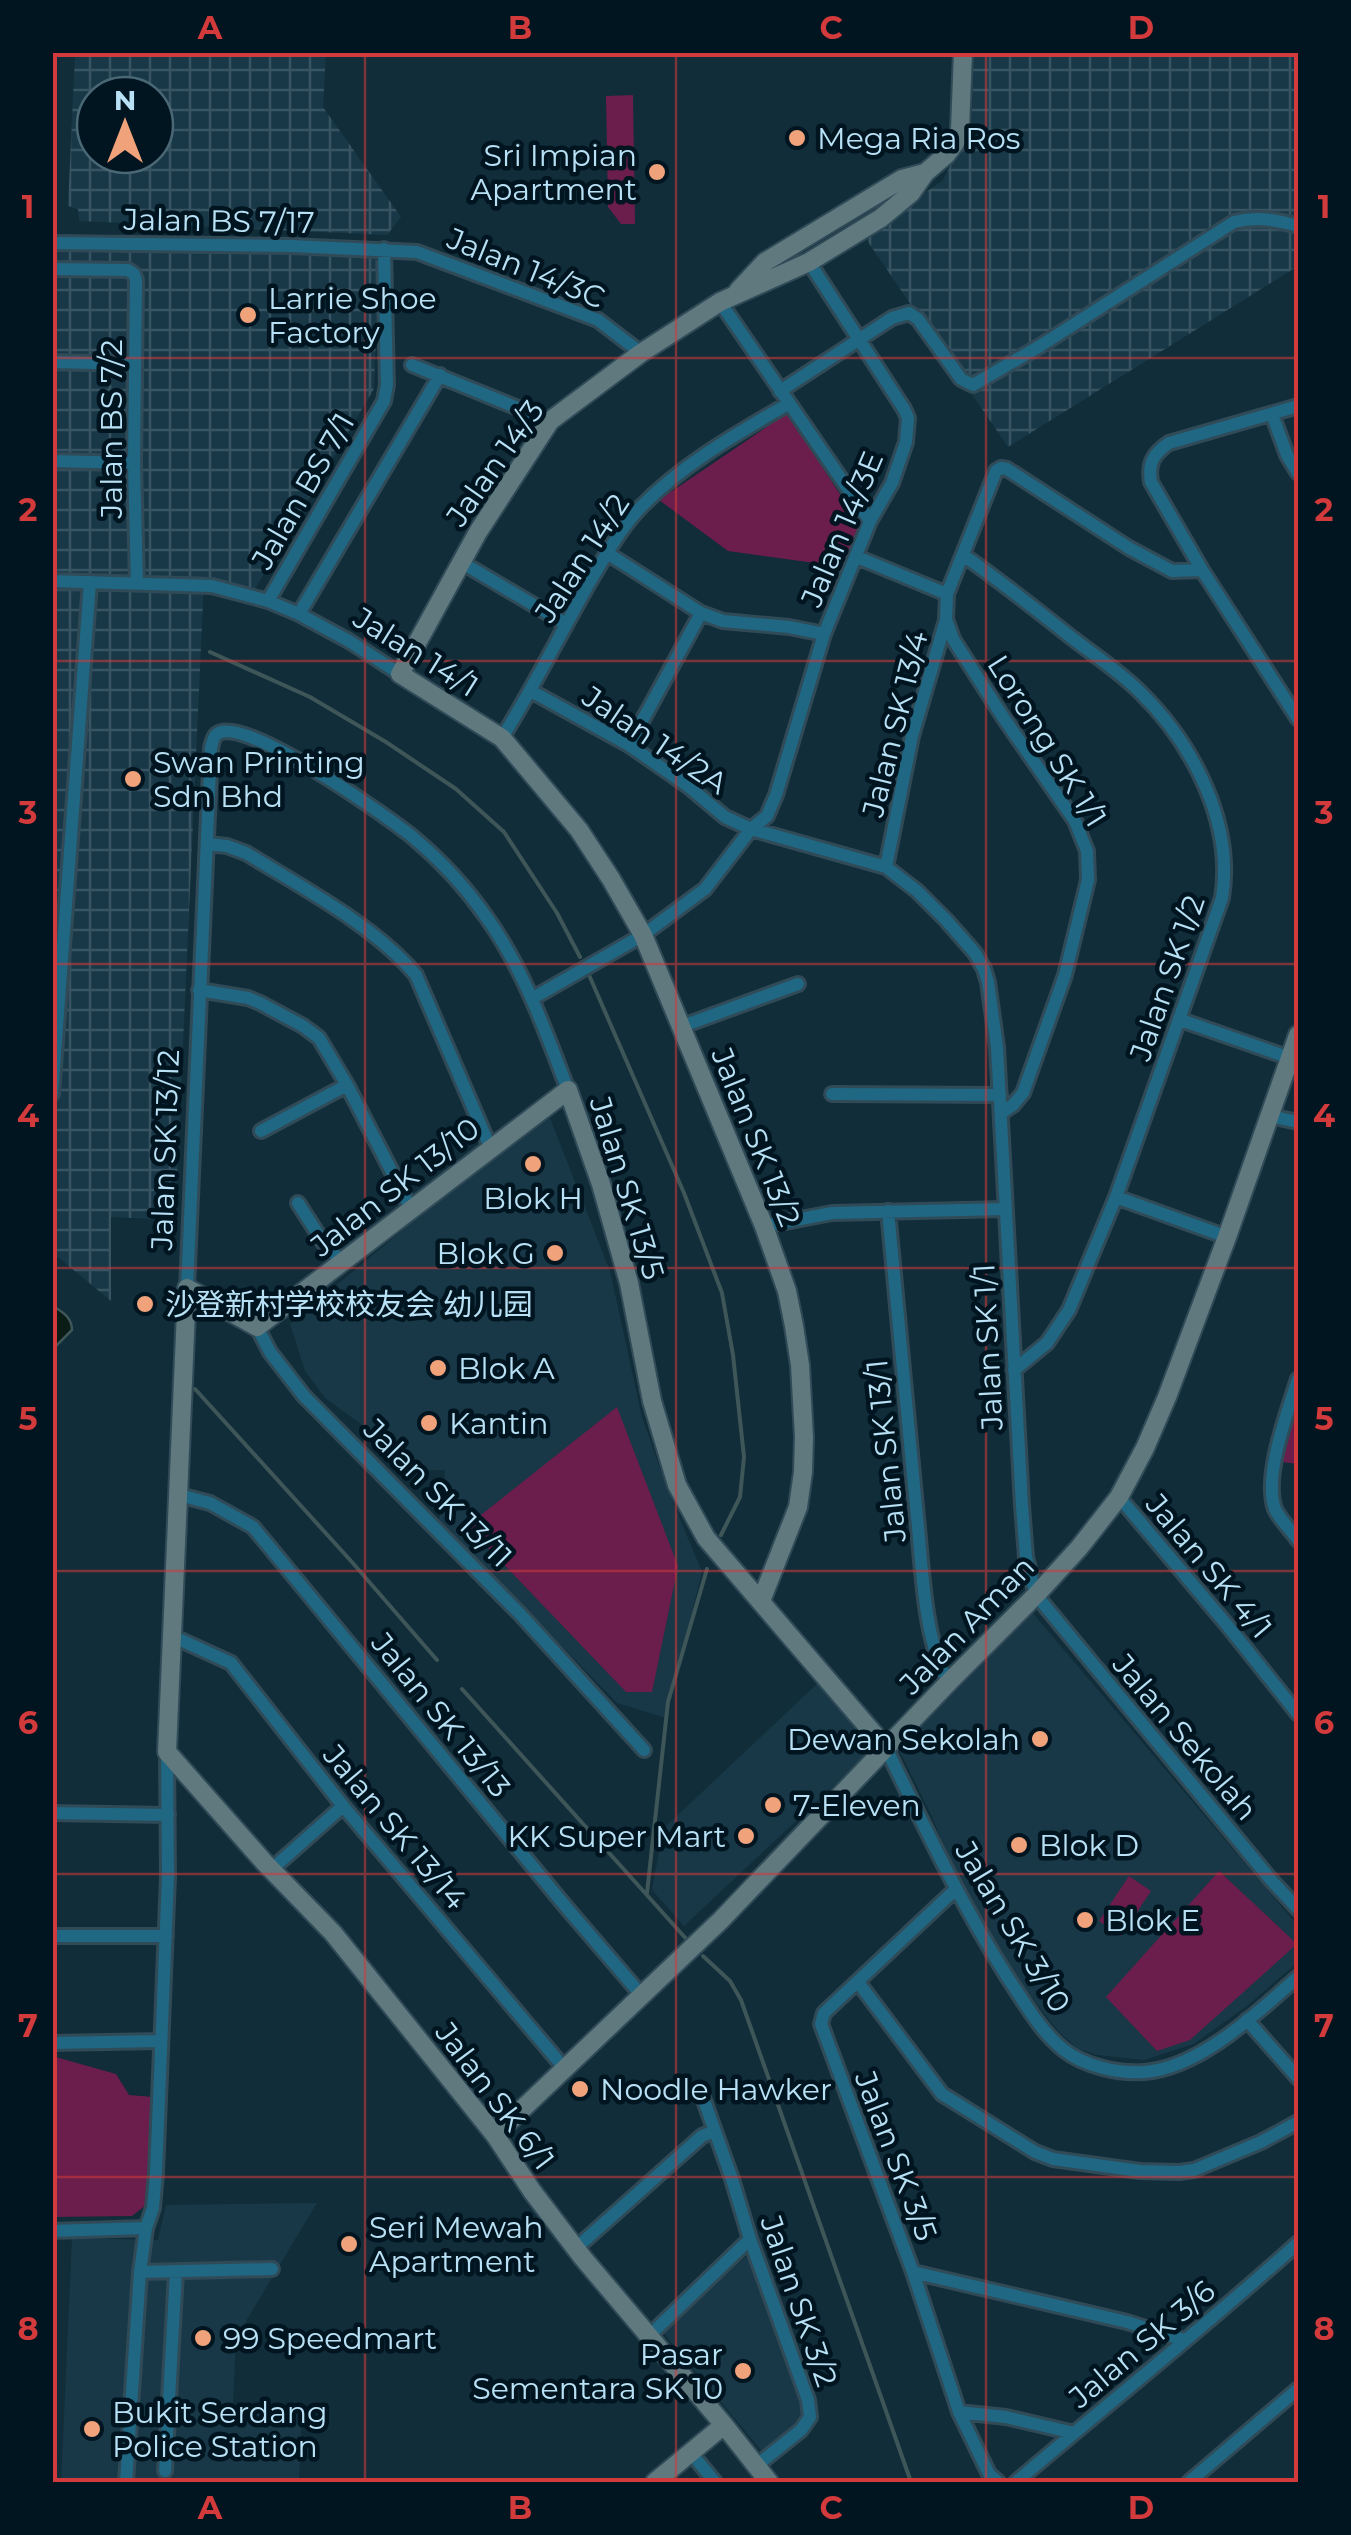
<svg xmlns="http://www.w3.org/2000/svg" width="1351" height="2535" viewBox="0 0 1351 2535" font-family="Montserrat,'Noto Sans SC',sans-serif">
<defs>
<pattern id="industrial-grid" width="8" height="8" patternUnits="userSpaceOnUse" patternTransform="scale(2.5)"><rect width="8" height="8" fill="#183847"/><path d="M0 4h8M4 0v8" fill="none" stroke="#385462"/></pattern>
</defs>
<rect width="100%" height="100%" fill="#102d39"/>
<path fill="#183847" d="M550 1118 610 1271 642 1417 666 1485 702 1572 666 1718 617 1703 439 1520 445 1470H424L325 1398 305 1371 290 1324 489 1158Z
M1031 1611 1298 1926V1962L1247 2006 1194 2044 1144 2060 1097 2055 1078 2049 1058 2031 1024 1988 956 1878 933 1819 899 1750Z
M820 1681 876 1746 684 1926 652 1890 663 1829Z
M317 2203 236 2338 233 2406 302 2412 299 2482H61L72 2238 158 2240 166 2205Z
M750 2253 805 2413 798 2427 764 2454 661 2330Z"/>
<path fill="url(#industrial-grid)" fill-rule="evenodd" d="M326 52 323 107 401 217 387 235 79 221 78 209 68 206 75 53ZM95 95H155V155H95Z
M973 53H1298V266L1008 447 864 236 943 180 972 123Z
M52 244 379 254 374 389 255 589 204 580 175 1220 111 1217V1301L53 1253Z"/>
<path fill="#6b1d4b" d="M633 95 635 224H621L608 207 606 96Z
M787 413 862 528 844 567 728 551 659 500Z
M1298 1396V1464L1282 1462 1290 1422Z
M617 1407 678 1566 652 1692H626L467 1526Z
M1219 1871 1297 1944 1190 2040 1157 2051 1106 1997Z
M1129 1876 1151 1891 1121 1936 1099 1921Z
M52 2056 116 2074 129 2095 153 2097 151 2201 132 2216 53 2217Z"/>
<path fill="#0b1b15" stroke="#3f5658" stroke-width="2.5" d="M53 1306C62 1312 72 1317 72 1330L53 1349Z"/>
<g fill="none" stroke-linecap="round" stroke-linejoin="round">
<path stroke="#3f5658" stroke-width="4" d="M210 652 310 697 386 742 456 789 504 832 557 913 580 957
M589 975 684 1193 722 1293 733 1355 744 1457 740 1497 721 1535
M195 1389 351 1561 437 1660
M462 1689 689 1942
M647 1893 668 1702 707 1569
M703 1956 730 1981 741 2000 911 2482"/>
<defs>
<path id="street" d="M52 243 292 246 417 252 598 320 641 353
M52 269 128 270 134 274 136 280 134 463 137 584
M720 302 870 521
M52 362 135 364
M412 365 550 421
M780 391 892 318 909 313 918 319 961 379 973 385 1040 346 1234 222C1258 216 1276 220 1298 226
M1298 406 1169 443C1153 454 1148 463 1151 482L1202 570 1298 719
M1272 414 1287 455 1298 473
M52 461 134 463
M607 553 701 613 723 621 789 627 824 634
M963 555C999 580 1033 607 1067 634 1091 653 1118 670 1140 692 1193 744 1234 823 1222 898L1116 1197 1069 1310 1047 1343 1014 1370
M857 557 947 594
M461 562 566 624
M52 581 212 586 268 601 299 614 349 641 400 674
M268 601 384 401 387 385 384 249
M299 614 440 375
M947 622 953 639 1003 717 1075 821 1087 851 1088 880 1065 975 1023 1093 1013 1105 1001 1113
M531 691 629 745 688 786 725 817 751 829 886 867 917 891 946 920 975 953 984 969 988 982 997 1047 1022 1506 1026 1557 1036 1595 1271 1880 1298 1909
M502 738C533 688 559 636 588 585 603 560 619 530 639 509 681 465 736 434 788 404
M629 745 701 613
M208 844 227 846 246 853C301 887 374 925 416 975L490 1147
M886 867 912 736 946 620 947 594 996 471 1001 468 1007 469 1129 548 1172 571 1202 570
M199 990 248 998 260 1003 303 1026 319 1038 347 1085 411 1209
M533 998 643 935 705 889 751 829 767 816 776 795 824 634 870 521 892 483 906 442 908 418 904 409 809 262
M1181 1020 1290 1058
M680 1027 798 984
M52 1094 90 582
M832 1094 1000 1095
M1270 1116 1298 1122
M261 1131 347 1085
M1116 1197 1227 1237
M298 1203 323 1242 343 1263
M888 1211C898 1313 907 1415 917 1517 922 1563 924 1645 949 1682
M764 1226 832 1213 1006 1209
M187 1288 211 748C212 744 213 737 217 734 242 713 391 819 415 839 441 861 467 889 487 918 524 970 545 1030 568 1090
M257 1327 270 1352 304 1396 520 1614 644 1750
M1298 1379C1288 1411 1263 1476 1275 1509 1280 1520 1291 1530 1298 1540
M179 1495 210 1503 253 1527 566 1907 643 1997
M1119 1497 1227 1625 1298 1714
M172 1636 231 1663 343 1806 565 2069
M886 1748C924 1826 961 1904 1008 1978 1025 2003 1040 2031 1064 2050 1084 2066 1119 2074 1144 2072 1200 2068 1258 2012 1298 1977
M52 1813 168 1815
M272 1869 343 1806
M956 1889 824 2013 821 2024 913 2272 959 2412 989 2474 998 2482
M52 1936H166
M858 1982 942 2094 1035 2152 1053 2159 1140 2171 1179 2172 1194 2170 1261 2142 1298 2122
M1247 2020 1298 2078
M52 2043 160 2041
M701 2092 732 2179 750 2239 808 2400 810 2417 801 2430 756 2466
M52 2231 146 2228
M575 2249 702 2136 715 2131
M140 2272 272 2269
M913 2272 1127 2322 1184 2340
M649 2336 750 2239
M959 2412 1006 2417 1074 2433
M691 2453 715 2482
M165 2471 176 2272
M126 2482 140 2272 146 2228 153 2208 156 2173 168 1877 167 1753
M1016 2482C1110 2402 1207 2325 1298 2243
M1189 2482 1298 2389"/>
<path id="secondary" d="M738 291 765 262 902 179 925 173
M761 1601 798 1507 803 1472 804 1437 800 1365 794 1326 787 1291 764 1226 643 935 611 879 579 830 502 738 400 674 478 532 550 421 641 353 720 302 809 262 881 218 911 193 925 173 946 155 955 143 960 129 963 52
M495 2135 721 1920 949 1682 1036 1595 1079 1548 1119 1497 1145 1448 1167 1397 1227 1237 1298 1035
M655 2482 724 2425
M769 2482 724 2425 583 2258 532 2191 495 2135 333 1933 264 1862 167 1752 187 1288 257 1327 568 1090 601 1184 629 1283 652 1401 677 1485 706 1538 886 1748"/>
</defs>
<use href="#street" stroke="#304a57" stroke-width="18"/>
<use href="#secondary" stroke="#304a57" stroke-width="22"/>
<use href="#street" stroke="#1f6782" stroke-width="12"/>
<use href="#secondary" stroke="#5f797f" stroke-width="18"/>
</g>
<path fill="none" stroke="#d33a3c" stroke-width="2.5" stroke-opacity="0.55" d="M365 52V2482M676 52V2482M986 52V2482M52 358H1298M52 661H1298M52 964H1298M52 1268H1298M52 1571H1298M52 1874H1298M52 2177H1298"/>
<g fill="#f0a27a" stroke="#001520" stroke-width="4">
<circle cx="797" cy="138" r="10"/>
<circle cx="657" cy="172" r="10"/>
<circle cx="248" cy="315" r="10"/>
<circle cx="133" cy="779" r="10"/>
<circle cx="533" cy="1164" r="10"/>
<circle cx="555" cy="1253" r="10"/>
<circle cx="145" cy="1304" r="10"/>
<circle cx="438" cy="1368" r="10"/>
<circle cx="429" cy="1423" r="10"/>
<circle cx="1040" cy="1739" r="10"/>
<circle cx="773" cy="1805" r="10"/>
<circle cx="746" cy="1836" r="10"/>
<circle cx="1019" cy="1845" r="10"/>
<circle cx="1085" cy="1920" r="10"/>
<circle cx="580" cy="2089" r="10"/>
<circle cx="349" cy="2244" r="10"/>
<circle cx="203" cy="2338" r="10"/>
<circle cx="743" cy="2371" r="10"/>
<circle cx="92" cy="2429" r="10"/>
</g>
<g text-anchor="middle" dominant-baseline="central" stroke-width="9" stroke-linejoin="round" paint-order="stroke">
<g font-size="30" fill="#b8e1f5" stroke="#001520" text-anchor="start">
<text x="817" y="138">Mega Ria Ros</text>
<text x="637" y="155" text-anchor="end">Sri Impian<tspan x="637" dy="34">Apartment</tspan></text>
<text x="268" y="298">Larrie Shoe<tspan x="268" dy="34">Factory</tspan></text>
<text x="153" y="762">Swan Printing<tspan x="153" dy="34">Sdn Bhd</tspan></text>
<text x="533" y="1198" text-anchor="middle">Blok H</text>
<text x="535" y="1253" text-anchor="end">Blok G</text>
<text x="165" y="1304">沙登新村学校校友会 幼儿园</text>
<text x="458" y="1368">Blok A</text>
<text x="449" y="1423">Kantin</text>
<text x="1020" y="1739" text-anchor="end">Dewan Sekolah</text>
<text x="793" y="1805">7-Eleven</text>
<text x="726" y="1836" text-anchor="end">KK Super Mart</text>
<text x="1039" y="1845">Blok D</text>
<text x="1105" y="1920">Blok E</text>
<text x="600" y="2089">Noodle Hawker</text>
<text x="369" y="2227">Seri Mewah<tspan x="369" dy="34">Apartment</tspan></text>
<text x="223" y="2338">99 Speedmart</text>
<text x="723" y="2354" text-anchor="end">Pasar<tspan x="723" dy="34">Sementara SK 10</tspan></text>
<text x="112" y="2412">Bukit Serdang<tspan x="112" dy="34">Police Station</tspan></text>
</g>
<g font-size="30" fill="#b8e1f5" stroke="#001520">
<text transform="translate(219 221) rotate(1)">Jalan BS 7/17</text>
<text transform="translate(526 268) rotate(22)">Jalan 14/3C</text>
<text transform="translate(111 429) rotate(-90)">Jalan BS 7/2</text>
<text transform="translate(495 463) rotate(-55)">Jalan 14/3</text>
<text transform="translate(303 491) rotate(-60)">Jalan BS 7/1</text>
<text transform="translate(842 529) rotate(-67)">Jalan 14/3E</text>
<text transform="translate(582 558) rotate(-57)">Jalan 14/2</text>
<text transform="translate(416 652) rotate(32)">Jalan 14/1</text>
<text transform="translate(895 724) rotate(-76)">Jalan SK 13/4</text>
<text transform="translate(655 740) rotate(34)">Jalan 14/2A</text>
<text transform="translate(1047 741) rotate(58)">Lorong SK 1/1</text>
<text transform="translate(1167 978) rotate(-71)">Jalan SK 1/2</text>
<text transform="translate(756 1137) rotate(68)">Jalan SK 13/2</text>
<text transform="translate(165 1150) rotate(-88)">Jalan SK 13/12</text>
<text transform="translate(395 1187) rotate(-38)">Jalan SK 13/10</text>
<text transform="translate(627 1188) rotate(73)">Jalan SK 13/5</text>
<text transform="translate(988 1347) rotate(-93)">Jalan SK 1/1</text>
<text transform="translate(886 1451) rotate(-96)">Jalan SK 13/1</text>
<text transform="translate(438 1493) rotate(45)">Jalan SK 13/11</text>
<text transform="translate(1209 1566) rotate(50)">Jalan SK 4/1</text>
<text transform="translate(967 1625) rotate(-46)">Jalan Aman</text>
<text transform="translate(441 1715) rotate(51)">Jalan SK 13/13</text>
<text transform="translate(1185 1737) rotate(50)">Jalan Sekolah</text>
<text transform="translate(395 1827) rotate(50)">Jalan SK 13/14</text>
<text transform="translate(1013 1927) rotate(59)">Jalan SK 3/10</text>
<text transform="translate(495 2096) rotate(53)">Jalan SK 6/1</text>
<text transform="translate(896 2156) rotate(69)">Jalan SK 3/5</text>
<text transform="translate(799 2301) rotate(71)">Jalan SK 3/2</text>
<text transform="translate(1142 2344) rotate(-40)">Jalan SK 3/6</text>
</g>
</g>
<rect width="1351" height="2535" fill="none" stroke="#001520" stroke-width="110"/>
<g transform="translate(125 125)"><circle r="48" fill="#001520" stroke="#4a6775" stroke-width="2.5"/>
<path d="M0-8L18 38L0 25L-18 38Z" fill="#f0a27a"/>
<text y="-15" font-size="28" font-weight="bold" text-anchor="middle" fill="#b8e1f5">N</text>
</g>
<rect x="55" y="55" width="1241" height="2425" fill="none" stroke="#d33a3c" stroke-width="4"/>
<g font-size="32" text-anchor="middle" font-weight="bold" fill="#d33a3c">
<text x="210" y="39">A</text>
<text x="520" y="39">B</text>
<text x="831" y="39">C</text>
<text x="1141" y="39">D</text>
<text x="28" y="218">1</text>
<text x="1324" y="218">1</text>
<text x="28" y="521">2</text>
<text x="1324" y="521">2</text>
<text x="28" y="824">3</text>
<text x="1324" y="824">3</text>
<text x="28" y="1127">4</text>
<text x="1324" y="1127">4</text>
<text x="28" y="1430">5</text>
<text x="1324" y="1430">5</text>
<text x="28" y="1734">6</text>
<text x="1324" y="1734">6</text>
<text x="28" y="2037">7</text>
<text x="1324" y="2037">7</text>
<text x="28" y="2340">8</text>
<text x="1324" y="2340">8</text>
<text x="210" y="2519">A</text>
<text x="520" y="2519">B</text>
<text x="831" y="2519">C</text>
<text x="1141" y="2519">D</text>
</g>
</svg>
